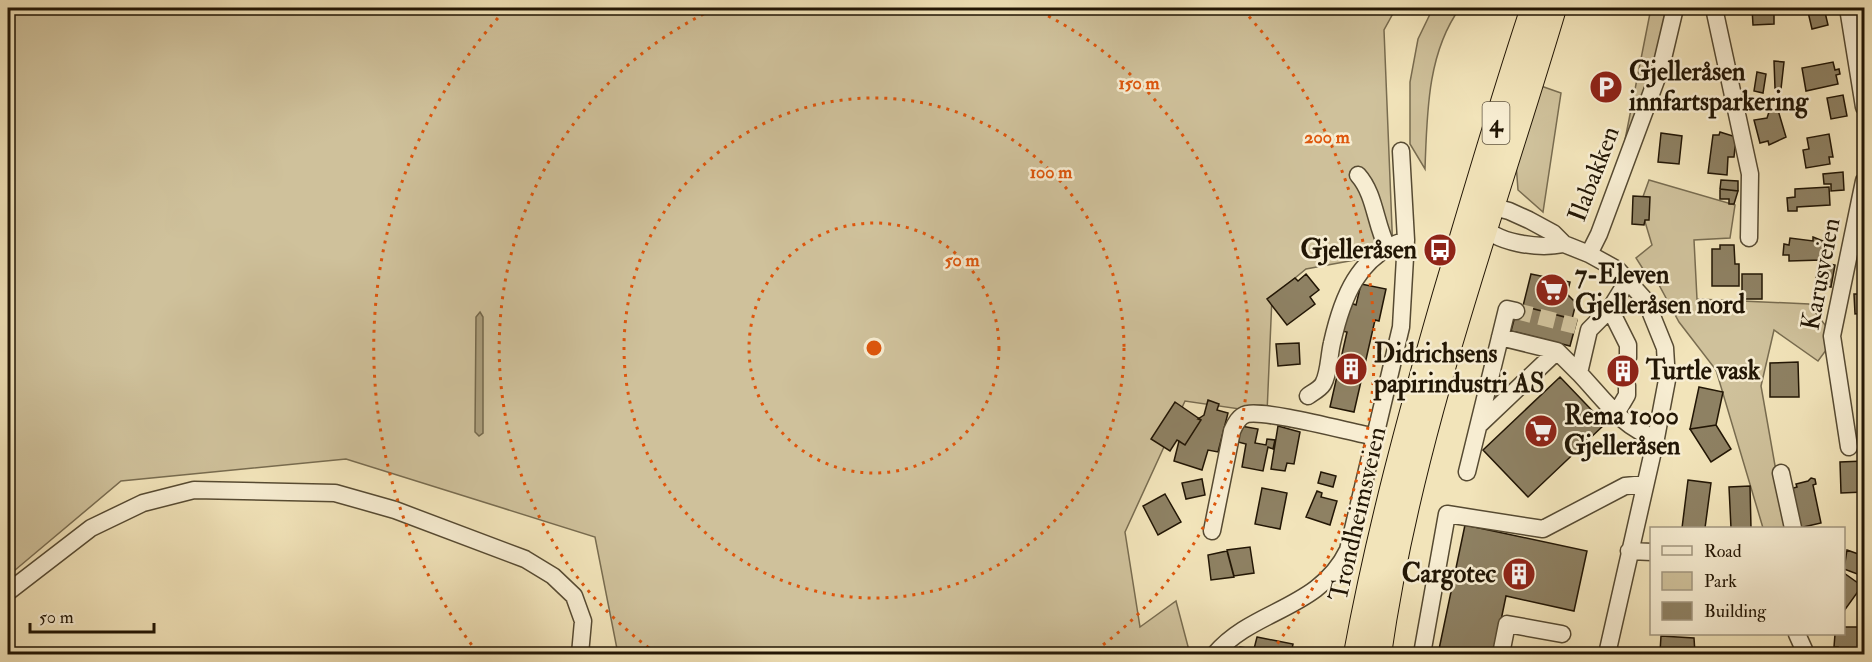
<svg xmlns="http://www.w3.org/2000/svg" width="1872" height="662" viewBox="0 0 1872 662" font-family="'IM FELL Double Pica',serif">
<rect width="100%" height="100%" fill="#f2e4ba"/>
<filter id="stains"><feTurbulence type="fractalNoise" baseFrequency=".00333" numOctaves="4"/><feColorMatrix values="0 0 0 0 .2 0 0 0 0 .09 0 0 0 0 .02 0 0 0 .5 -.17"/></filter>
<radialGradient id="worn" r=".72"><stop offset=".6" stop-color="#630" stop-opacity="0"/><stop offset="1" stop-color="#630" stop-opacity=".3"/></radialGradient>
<path fill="#cfc19b" stroke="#786c50" stroke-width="1.5" d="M8 8H1396L1384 30 1393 253 1306 269 1272 297 1267 413 1185 401 1125 532 1140 627 1176 601 1190 654H618L595 537 346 459 121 481 8 576Z
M1433 8H1460C1427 53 1427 115 1425 169L1410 144V82L1418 39Z
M1651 8H1666L1658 53 1624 145Z
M1541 86 1561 93 1543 212 1518 190 1516 163Z
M1649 180 1735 205 1730 238 1694 240 1697 299 1809 304 1835 338 1818 361 1774 330 1761 386 1786 528H1763L1716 370 1679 322 1659 285 1643 269 1636 258 1652 245 1640 205Z"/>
<path fill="#ab9e7c" stroke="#74684c" stroke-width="1.5" d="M480 312 483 317V433L479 436 475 432 476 317Z"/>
<path fill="#8e8163" stroke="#221605" stroke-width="1.5" d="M1731 8H1774V24L1753 25 1752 8Z
M1824 8 1828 25 1812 29 1808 12Z
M1774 61 1784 62 1781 89 1775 88Z
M1833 62 1835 70 1839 69 1840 74 1836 75 1838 84 1806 91 1802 68Z
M1757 72 1766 74 1763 93 1754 91Z
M1843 95 1847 116 1831 119 1827 98Z
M1778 110 1786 137 1769 145 1768 141 1760 143 1754 120 1767 118 1769 112Z
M1720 132 1736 137 1734 157H1728L1727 175 1708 173 1713 135H1719Z
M1661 133 1682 136 1679 164 1658 162Z
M1829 134 1833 157H1829L1830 164 1806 168 1803 150 1809 149 1807 138Z
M1843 172 1844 190 1831 191V184H1824L1823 174Z
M1721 180 1738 181V191L1720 189Z
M1829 187 1830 205 1797 207V211H1788L1787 198 1795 197V189Z
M1720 189 1738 191 1734 204H1729V199H1720Z
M1633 196 1650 197 1649 220H1645L1644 225 1632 224Z
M1813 237 1823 241 1822 260 1789 261V255H1783L1784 244 1789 245 1790 238 1813 241Z
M1720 245H1734L1735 264H1739V286H1712V249H1720Z
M1819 262 1835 265 1831 287 1815 284Z
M1306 274 1319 290 1310 297 1315 304 1287 325 1267 299 1295 278 1298 281Z
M1531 274 1570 282 1567 294 1576 303 1572 319 1523 306Z
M1742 274H1762V299H1742Z
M1361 284 1386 289 1379 321 1375 320 1354 412 1330 407 1347 332 1341 331 1351 303 1356 305Z
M1854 294H1864V313L1855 314Z
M1518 305 1577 320 1570 346 1511 331Z
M1299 343 1300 364 1278 366 1276 344Z
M1615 357 1632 358 1631 385 1614 384Z
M1798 362 1799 397H1770V363Z
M1560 377 1605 424 1528 497 1483 450Z
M1699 387 1723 392 1716 425 1690 429Z
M1208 400 1219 404 1217 410 1228 413 1218 452 1208 450 1202 470 1174 461 1179 441 1185 445 1201 420 1198 419 1204 415Z
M1175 402 1201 420 1185 445 1177 440 1170 451 1151 439Z
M1716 425 1731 449 1711 462 1690 429Z
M1241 426 1258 429 1255 443 1266 445 1267 439 1275 440 1273 449 1268 447 1263 471 1242 467 1246 444 1238 442Z
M1278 426 1300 432 1294 464 1287 463 1285 471 1271 469Z
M1864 461V492L1841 493 1840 462Z
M1321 472 1336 476 1333 487 1318 483Z
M1811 478 1815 479 1816 484 1813 485 1821 523 1799 528 1790 489 1797 487 1796 484 1808 481Z
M1202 479 1205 495 1186 499 1182 483Z
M1688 480 1711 483 1705 528H1682Z
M1750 486 1751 528H1731L1729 487Z
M1262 488 1287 493 1280 529 1255 524Z
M1317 491 1322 493 1321 497 1337 501 1330 525 1306 517Z
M1165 494 1181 522 1158 535 1143 506Z
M1465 525 1587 551 1574 611 1506 596 1494 654H1438Z
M1250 547 1254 573 1234 576 1227 550Z
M1847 550 1864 556 1860 575 1844 569Z
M1227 551 1234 577 1211 580 1208 555Z
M1844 573 1862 586 1844 611Z
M1844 627H1864V654H1838V647H1834L1835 634H1844Z
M1661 636 1694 638 1695 654 1660 652Z
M1257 637 1293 644 1291 654H1238L1240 647 1254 649Z"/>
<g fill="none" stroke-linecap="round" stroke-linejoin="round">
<path stroke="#d3c59f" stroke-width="16" stroke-dasharray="16 8" stroke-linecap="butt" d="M1516 311 1576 326
M1627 385 1628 358"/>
<defs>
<path id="minor" d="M1714 8 1750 174 1749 238
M1848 8 1864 107
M1358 175C1375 194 1375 223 1387 247
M1484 209 1494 207 1509 211 1529 220 1553 233 1564 244 1589 254 1618 270 1646 301 1665 348 1667 380 1656 438 1607 654
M1479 222C1495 244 1539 249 1564 244
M1589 254 1599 234 1661 67 1675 8
M1628 280 1610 309 1589 330 1579 373C1602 397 1623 429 1656 438
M1610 309 1628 345V358
M1500 337 1557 351 1579 373
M1308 396C1312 393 1320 389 1323 384 1329 374 1329 355 1332 343 1342 298 1358 255 1406 240
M1617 412 1627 395V385
M1479 425 1557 351
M1849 447 1832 336 1864 181
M1467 472 1507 309 1516 311
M1781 473 1793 528
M1212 531 1232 431C1235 424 1239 416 1247 414 1269 410 1349 432 1376 437
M1629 551 1652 552
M8 592 91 528 143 503 194 490 335 493 395 510 525 559 553 576 574 596 583 621 580 654
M1797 634 1806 654
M1215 654C1253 609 1319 610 1348 550L1401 327 1406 240 1401 151
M1422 654 1447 514 1543 529 1625 486 1645 484
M1501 654 1507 624 1562 634"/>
<path id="highway" d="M1356 654C1378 534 1410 416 1444 298 1473 201 1501 104 1533 8
M1379 654C1410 435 1491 220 1554 8"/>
</defs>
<use href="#minor" stroke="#564a32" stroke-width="19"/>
<use href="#highway" stroke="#221605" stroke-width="26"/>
<use href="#minor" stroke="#f7edd2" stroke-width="16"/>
<use href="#highway" stroke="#f2e4ba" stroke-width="24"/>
</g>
<g fill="none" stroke="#de560c" stroke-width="3" stroke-dasharray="3 6">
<circle cx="874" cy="348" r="125"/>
<circle cx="874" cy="348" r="250"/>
<path d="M656 653A375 375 0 0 1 716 8M1032 8A375 375 0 0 1 1092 653"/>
<path d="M477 652A500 500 0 0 1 505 10M1243 10A500 500 0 0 1 1271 652"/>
</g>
<defs>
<symbol id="parking-disc" viewBox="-11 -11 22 22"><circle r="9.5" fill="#8f2418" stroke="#f7edd2"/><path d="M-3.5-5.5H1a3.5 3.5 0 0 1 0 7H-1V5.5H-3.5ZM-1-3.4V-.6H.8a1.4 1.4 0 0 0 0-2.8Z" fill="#fff"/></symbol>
<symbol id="bus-disc" viewBox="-11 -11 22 22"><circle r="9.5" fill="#8f2418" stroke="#f7edd2"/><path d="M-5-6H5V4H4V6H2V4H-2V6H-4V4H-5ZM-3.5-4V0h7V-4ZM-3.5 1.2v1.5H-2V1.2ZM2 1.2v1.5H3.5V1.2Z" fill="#fff"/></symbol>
<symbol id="supermarket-disc" viewBox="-11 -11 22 22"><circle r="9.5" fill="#8f2418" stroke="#f7edd2"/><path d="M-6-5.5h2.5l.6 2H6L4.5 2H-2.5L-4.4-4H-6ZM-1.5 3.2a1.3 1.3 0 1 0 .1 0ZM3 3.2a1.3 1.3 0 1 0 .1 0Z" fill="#fff"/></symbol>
<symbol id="building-disc" viewBox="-11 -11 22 22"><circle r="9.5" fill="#8f2418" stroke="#f7edd2"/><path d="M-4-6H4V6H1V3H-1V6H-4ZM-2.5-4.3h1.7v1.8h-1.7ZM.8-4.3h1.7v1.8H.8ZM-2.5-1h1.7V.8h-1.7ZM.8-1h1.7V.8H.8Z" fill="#fff"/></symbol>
</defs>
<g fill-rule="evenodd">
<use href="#parking-disc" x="1587" y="68" width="38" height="38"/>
<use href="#bus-disc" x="1421" y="231" width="38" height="38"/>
<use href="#supermarket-disc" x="1533" y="271" width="38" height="38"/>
<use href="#building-disc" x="1332" y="350" width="38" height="38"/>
<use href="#building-disc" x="1604" y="352" width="38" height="38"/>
<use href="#supermarket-disc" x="1522" y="412" width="38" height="38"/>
<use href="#building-disc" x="1500" y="555" width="38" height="38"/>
</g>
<g text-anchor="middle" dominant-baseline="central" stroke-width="5" stroke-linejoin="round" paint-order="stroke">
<rect fill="#f7edd2" stroke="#625642" stroke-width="1.5" x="1482.5" y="102" width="27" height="42" rx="4.5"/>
<g font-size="24" font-weight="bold" fill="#221605">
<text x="1496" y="123">4</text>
</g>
<g font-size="26" font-weight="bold" fill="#221605" stroke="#f7edd2" text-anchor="start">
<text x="1629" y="72">Gjelleråsen<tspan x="1629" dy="30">innfartsparkering</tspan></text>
<text x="1417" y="250" text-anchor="end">Gjelleråsen</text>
<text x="1575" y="275">7-Eleven<tspan x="1575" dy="30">Gjelleråsen nord</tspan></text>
<text x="1374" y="354">Didrichsens<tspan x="1374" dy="30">papirindustri AS</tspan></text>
<text x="1646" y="371">Turtle vask</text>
<text x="1564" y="416">Rema 1000<tspan x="1564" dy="30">Gjelleråsen</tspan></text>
<text x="1496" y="574" text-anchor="end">Cargotec</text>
</g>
<g font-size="26" fill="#221605" stroke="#f7edd2">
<text transform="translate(1594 174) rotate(-69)">Ilabakken</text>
<text transform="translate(1821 274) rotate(-79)">Karusveien</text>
<text transform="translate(1358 514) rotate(-77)">Trondheimsveien</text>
</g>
</g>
<circle cx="874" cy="348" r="9" fill="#de560c" stroke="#f7edd2" stroke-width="3"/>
<g font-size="18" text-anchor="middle" font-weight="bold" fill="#de560c" stroke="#f7edd2" stroke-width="5" stroke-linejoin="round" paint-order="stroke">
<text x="1139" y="89">150 m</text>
<text x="1327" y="143">200 m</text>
<text x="1051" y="178">100 m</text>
<text x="962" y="266">50 m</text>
</g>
<rect width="1872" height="662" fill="none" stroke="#f2e4ba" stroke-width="30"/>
<rect x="9" y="9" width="1854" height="644" fill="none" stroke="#221605" stroke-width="3"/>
<rect x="15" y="15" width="1842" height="632" fill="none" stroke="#221605" stroke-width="1.5"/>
<rect x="1650" y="527" width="195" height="108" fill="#f7edd2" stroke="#a29780" stroke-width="1.5"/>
<rect x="1662" y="546" width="30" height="9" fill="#f7edd2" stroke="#a29780" stroke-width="1.5"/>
<text x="1704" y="557" font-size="18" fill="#221605">Road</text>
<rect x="1662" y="572" width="30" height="18" fill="#cfc19b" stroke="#a29780" stroke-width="1.5"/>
<text x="1704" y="587" font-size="18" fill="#221605">Park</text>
<rect x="1662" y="602" width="30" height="18" fill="#8e8163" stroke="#a29780" stroke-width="1.5"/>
<text x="1704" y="617" font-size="18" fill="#221605">Building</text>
<path d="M30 623v9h124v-9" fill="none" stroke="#221605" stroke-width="3"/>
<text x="39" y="623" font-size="18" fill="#221605" stroke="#f7edd2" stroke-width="4.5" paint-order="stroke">50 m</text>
<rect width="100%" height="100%" filter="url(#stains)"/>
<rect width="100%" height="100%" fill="url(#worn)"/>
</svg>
